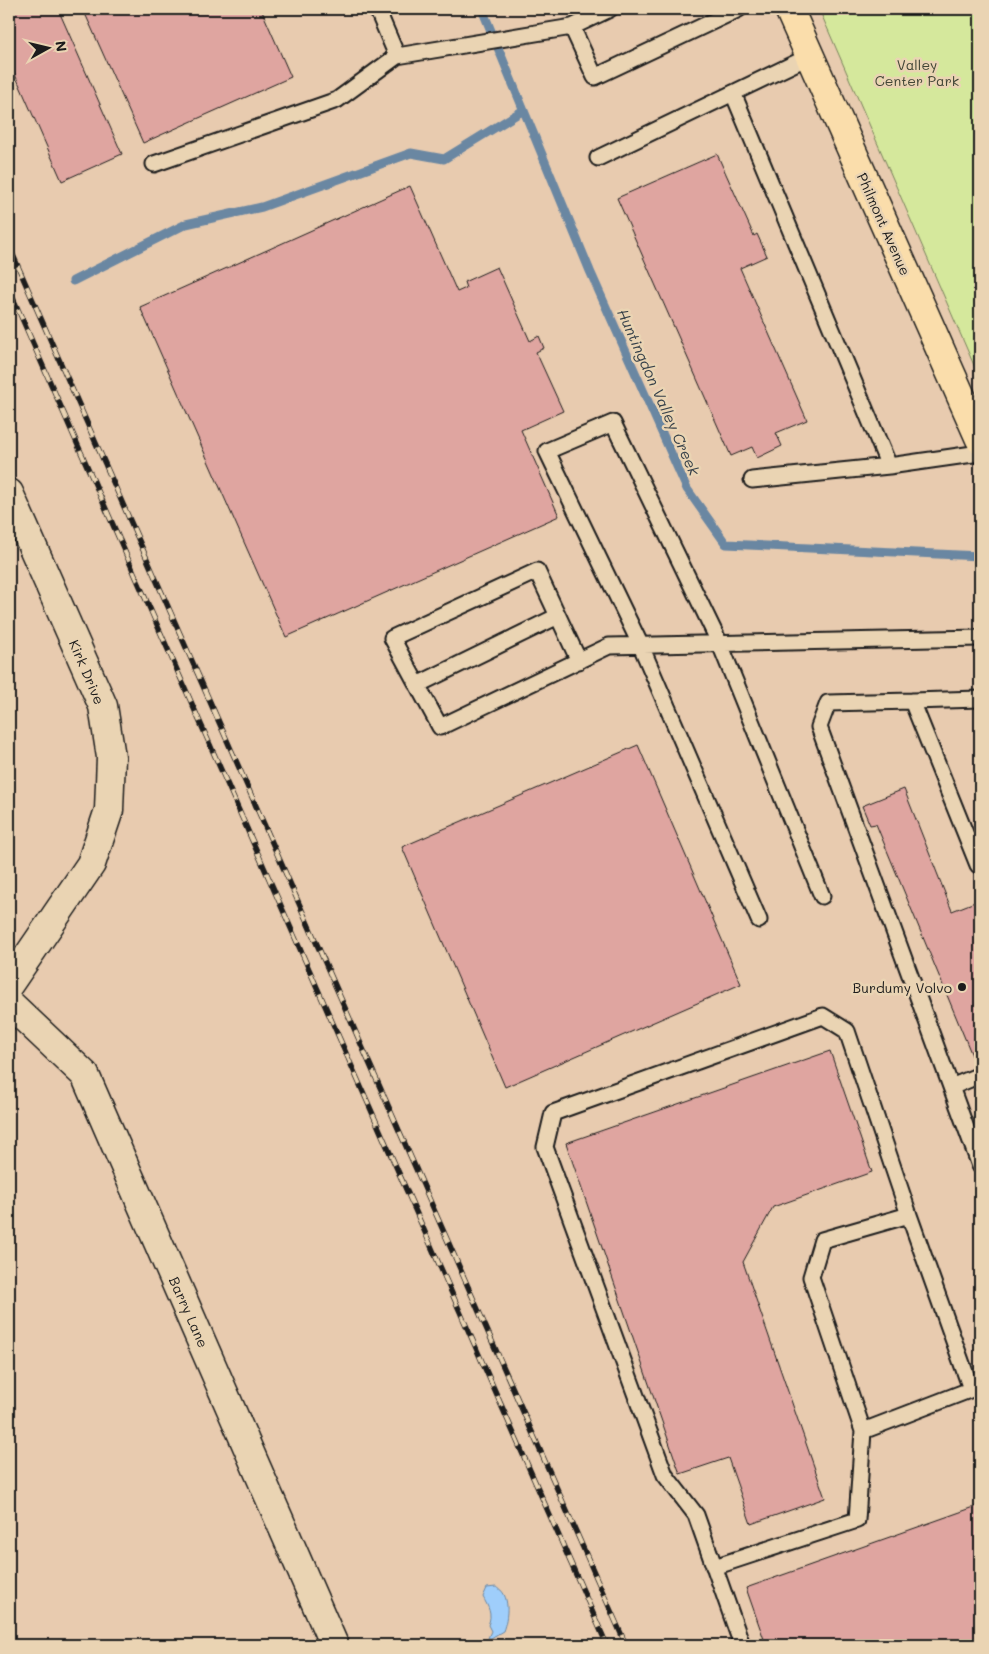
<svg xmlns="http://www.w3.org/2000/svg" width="989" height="1654" viewBox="0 0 989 1654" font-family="Mali,sans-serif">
<rect width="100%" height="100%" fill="#e8cbaf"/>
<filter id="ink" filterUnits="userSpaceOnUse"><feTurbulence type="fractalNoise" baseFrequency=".02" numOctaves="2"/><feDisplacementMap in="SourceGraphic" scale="10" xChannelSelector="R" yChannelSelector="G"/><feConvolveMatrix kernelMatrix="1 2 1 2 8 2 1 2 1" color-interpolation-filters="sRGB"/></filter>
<g filter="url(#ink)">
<path fill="#d5e89c" stroke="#78825c" d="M819 9H980V379Z"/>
<path fill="#9fcefb" stroke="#6b87a2" d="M496 1587C511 1593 508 1618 503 1631L491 1638H488L491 1631 488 1625C493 1614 488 1607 483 1597L487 1588Z"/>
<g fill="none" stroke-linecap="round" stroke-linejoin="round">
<path stroke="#6b87a2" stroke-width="9" d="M482 9 590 271 687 489 726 544 980 556
M73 281 186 224 262 207 411 153 444 159 522 111"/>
</g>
<path fill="#dfa5a0" stroke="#1c1c1c" d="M9 9H58L122 154 62 181 9 61Z
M83 9H261L291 77 143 143Z
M717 154 754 236 757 234 767 256 740 268 807 420 776 433 782 446 757 458 752 447 731 456 617 198Z
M410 186 457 292 466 288 464 282 497 267 530 341 539 336 544 348 536 352 563 411 521 430 559 516 286 637 140 307Z
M638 745 741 984 505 1087 402 847Z
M904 789 952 911 980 900V1063L976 1065 876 824 870 825 862 806Z
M830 1051 872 1172 773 1207 743 1262 825 1498 751 1524 728 1458 680 1474 566 1143Z
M980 1505V1645H766L746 1588Z"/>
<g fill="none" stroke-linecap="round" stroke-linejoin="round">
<defs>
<path id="lane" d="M377 9 397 56 572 27 610 9
M572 27 595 77 739 9
M733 93 889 466 980 453
M598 158 810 56
M154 164 337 100 397 56
M752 480 889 466
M579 661 537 571 392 638 440 727 609 646 980 638
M417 685 558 616
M912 701 980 699
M980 864 978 865 912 701 828 703 819 727 980 1166
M759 920 641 646 547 451 613 423 720 644 822 896
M951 1087 980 1075
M909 1215 971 1389
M714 1567 857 1520 863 1431
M742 1645 696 1515 665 1475 545 1147 553 1113 823 1016 847 1031 909 1215 822 1240 811 1277 863 1431 980 1386"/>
<path id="street" d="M9 493 103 706 111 757 109 810 91 864 9 984
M9 1003 85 1075 334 1645"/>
<path id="primary" d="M789 9 980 439"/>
</defs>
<use href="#lane" stroke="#1c1c1c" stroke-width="19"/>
<use href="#street" stroke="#1c1c1c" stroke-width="31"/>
<use href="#primary" stroke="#1c1c1c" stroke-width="31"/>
<use href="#lane" stroke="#ead4b3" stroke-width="15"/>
<use href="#street" stroke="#ead4b3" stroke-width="28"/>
<use href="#primary" stroke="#faddab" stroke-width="28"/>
<defs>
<path id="rail" d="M9 246 626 1645
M9 289 607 1645"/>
</defs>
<use href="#rail" stroke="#1c1c1c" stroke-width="5.5"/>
<use href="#rail" stroke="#ead4b3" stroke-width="4" stroke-dasharray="11" stroke-linecap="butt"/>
</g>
</g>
<circle fill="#1c1c1c" stroke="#ead4b3" stroke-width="2" cx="962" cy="987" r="5"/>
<g text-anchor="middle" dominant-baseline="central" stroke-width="5" stroke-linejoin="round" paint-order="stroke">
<g font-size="14" fill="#414536" stroke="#ead4b3">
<text x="917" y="64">Valley<tspan x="917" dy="16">Center Park</tspan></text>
</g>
<g font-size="14" fill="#1c1c1c" stroke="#ead4b3">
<text transform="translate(884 224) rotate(66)">Philmont Avenue</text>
<text transform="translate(87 672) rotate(67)">Kirk Drive</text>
<text transform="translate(189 1312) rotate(66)">Barry Lane</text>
</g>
<g font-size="14" fill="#1c1c1c" stroke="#ead4b3" text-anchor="end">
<text x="952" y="987">Burdumy Volvo</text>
</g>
<g font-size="15" font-style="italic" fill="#364049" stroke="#ead4b3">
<text transform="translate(659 392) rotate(66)">Huntingdon Valley Creek</text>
</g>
</g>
<rect width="989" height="1654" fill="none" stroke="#ead4b3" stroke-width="30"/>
<rect x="15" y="15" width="959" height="1624" fill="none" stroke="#1c1c1c" stroke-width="2" filter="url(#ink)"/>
<g transform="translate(48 48) rotate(82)" stroke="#ead4b3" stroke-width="4" paint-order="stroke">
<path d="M0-4L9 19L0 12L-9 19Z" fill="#1c1c1c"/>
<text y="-8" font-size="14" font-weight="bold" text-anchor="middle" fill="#1c1c1c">N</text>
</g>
</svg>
